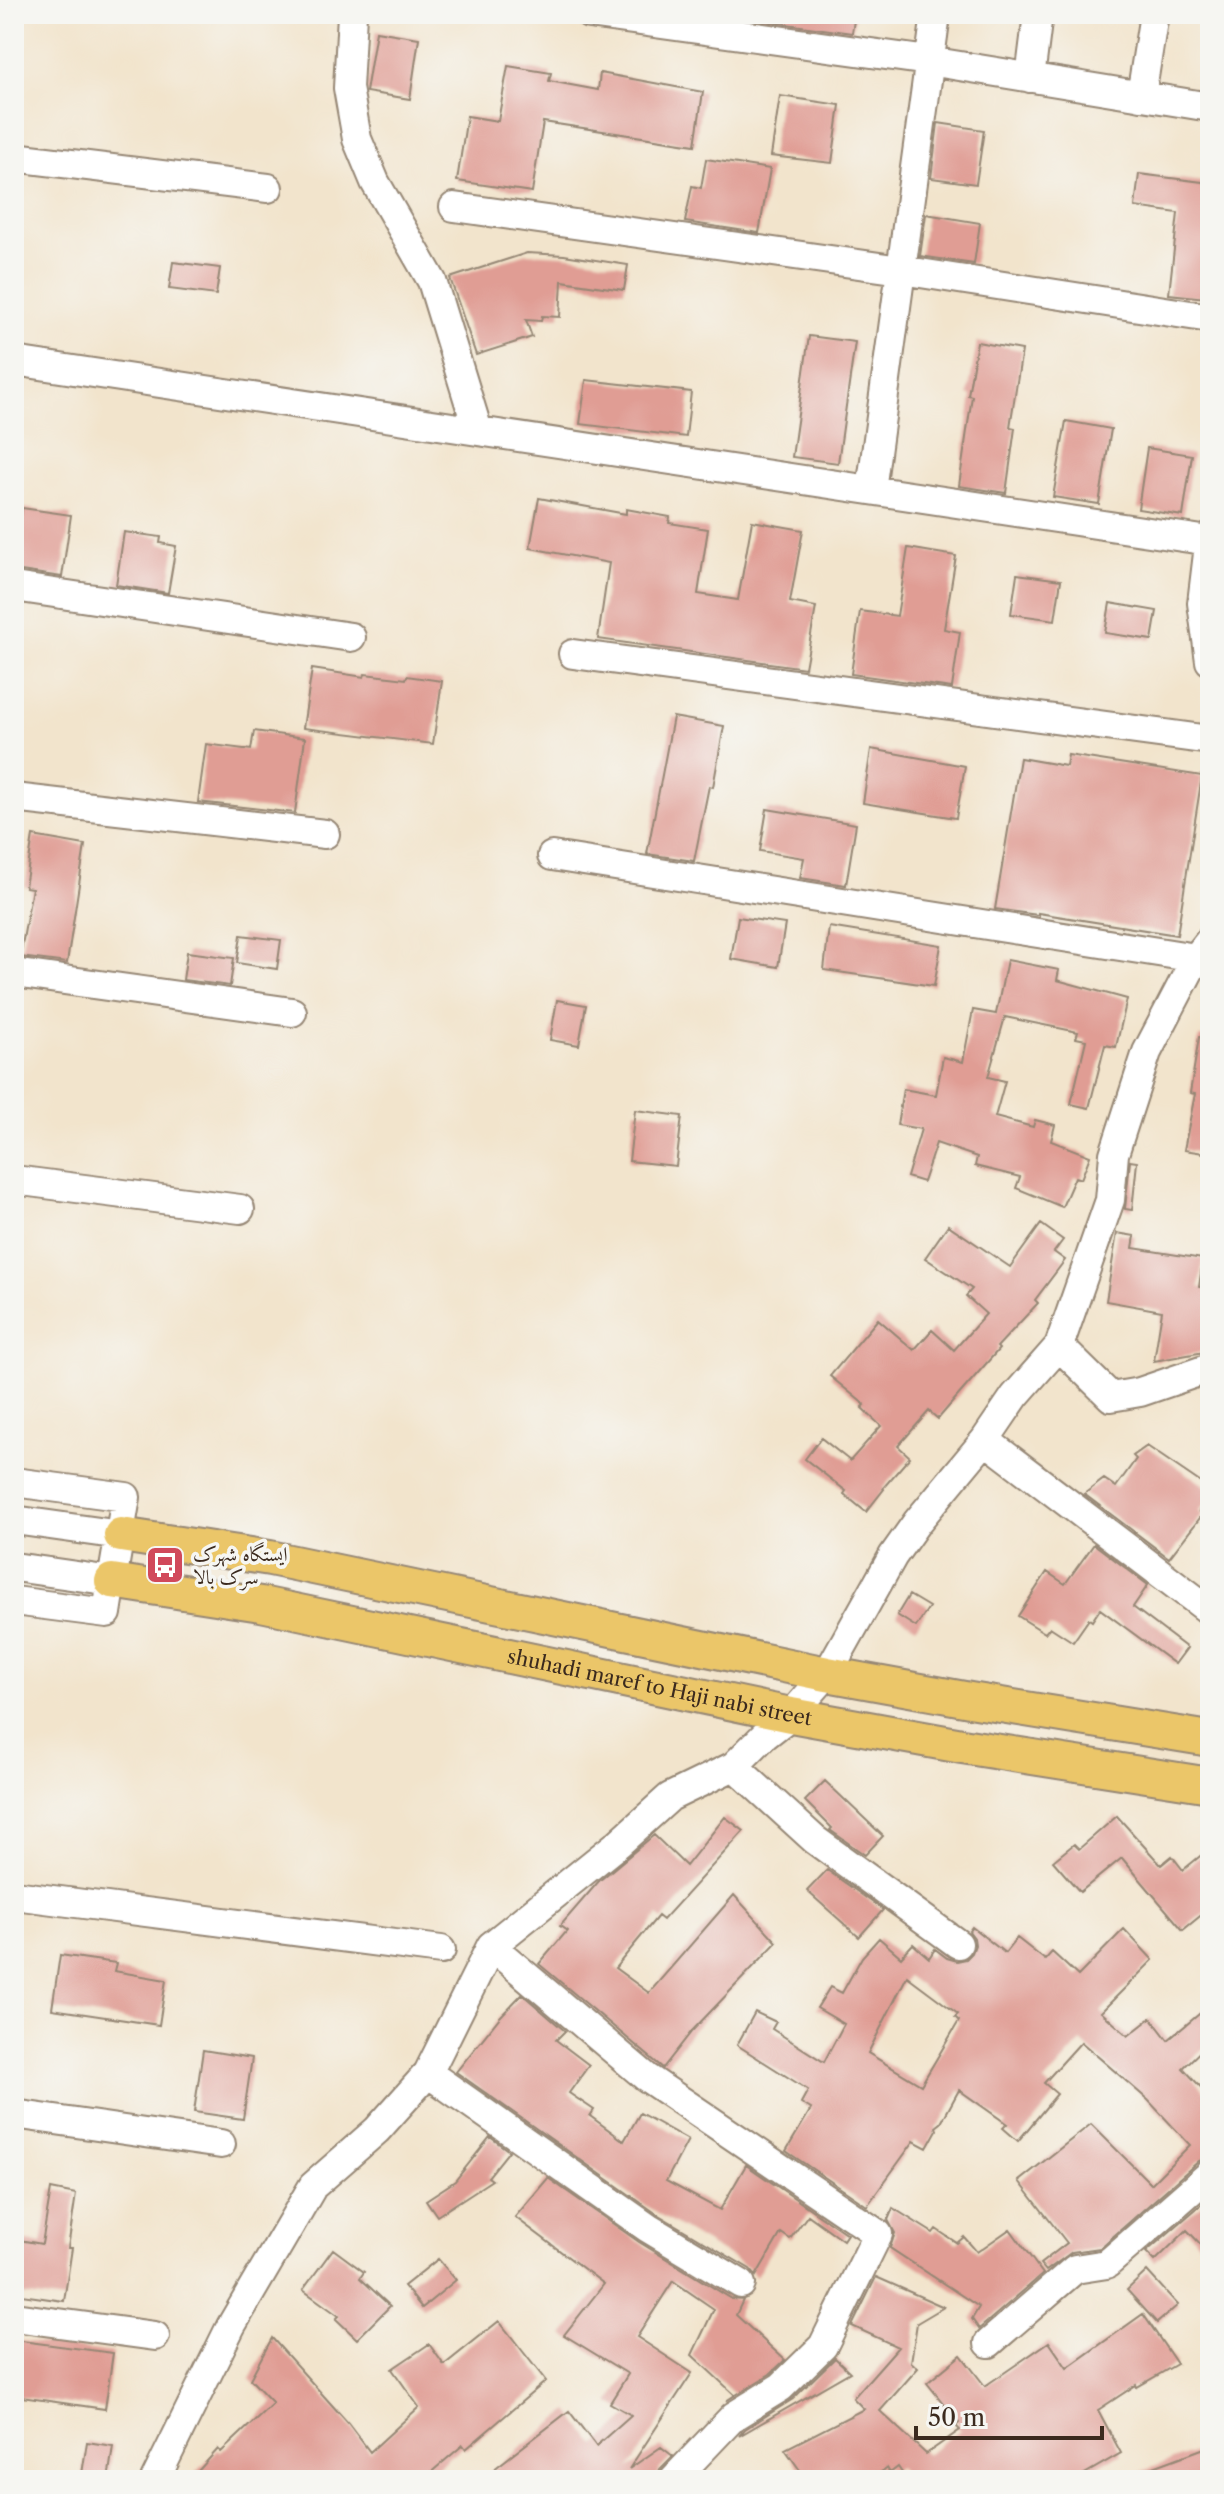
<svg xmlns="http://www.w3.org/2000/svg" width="1224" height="2494" viewBox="0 0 1224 2494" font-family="'Libre Caslon Text',Amiri,serif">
<rect width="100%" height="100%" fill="#f6f6f2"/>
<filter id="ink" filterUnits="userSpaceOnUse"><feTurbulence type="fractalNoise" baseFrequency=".0125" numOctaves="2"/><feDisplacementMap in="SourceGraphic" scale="16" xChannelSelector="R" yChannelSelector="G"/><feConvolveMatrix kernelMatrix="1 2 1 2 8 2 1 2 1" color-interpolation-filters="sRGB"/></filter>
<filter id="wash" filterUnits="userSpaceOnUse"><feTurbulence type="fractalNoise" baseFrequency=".006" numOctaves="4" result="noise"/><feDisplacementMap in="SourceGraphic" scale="32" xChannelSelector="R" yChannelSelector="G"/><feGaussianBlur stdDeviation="1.8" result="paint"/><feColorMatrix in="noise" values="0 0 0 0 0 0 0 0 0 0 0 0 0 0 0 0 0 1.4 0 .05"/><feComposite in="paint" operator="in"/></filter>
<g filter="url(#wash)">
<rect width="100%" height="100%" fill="#f2e4cc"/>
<g id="blocks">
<path fill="#e09d94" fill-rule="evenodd" d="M750 14H855L852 33 750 19Z
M376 31 419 38 410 99 366 92Z
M508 66 551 73 549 81 598 90 600 73 703 92 695 145 543 122 532 192 457 181 467 116 498 121Z
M780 96 840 105 832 163 771 156Z
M938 123 984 130 976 184 931 178Z
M706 159 770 169 759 233 685 222 692 186 701 188Z
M1139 174 1210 183V266L1206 298 1169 294 1178 213 1135 207Z
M926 214 980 223 974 264 920 256Z
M527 253 564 255 628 265 624 290 562 281 560 317 542 316 541 321 526 320 532 337 476 355 450 278Z
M173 262 220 268 216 295 169 289Z
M809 336 855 342 838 463 792 457Z
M977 342 1022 350 1010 427 1015 428 1006 493 959 486 972 396 968 395Z
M586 380 691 392 686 437 580 424Z
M1066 421 1111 429 1099 504 1053 497Z
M1147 448 1192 455 1183 516 1138 509Z
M539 498 626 514V509L670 517 669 523 708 529 698 594 738 600 752 521 803 530 790 602 816 607 805 668 598 639 609 563 530 548Z
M22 508 71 515 62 577 14 570Z
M124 532 161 537 160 543 176 546 168 593 116 585Z
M908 548 956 556 944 629 960 632 952 688 851 674 860 611 897 616Z
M1017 574 1061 580 1055 620 1011 614Z
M1110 603 1157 611 1152 640 1105 633Z
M312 669 364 677 365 674 406 679 407 676 442 681 433 744 303 728Z
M673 717 724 726 713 787 709 786 694 861 647 854Z
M254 731 305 738 295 813 198 802 206 744 251 750Z
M871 749 965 766 956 818 863 803Z
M1068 755 1202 776 1177 935 1038 913V915L995 909 1020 758 1066 766Z
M767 809 856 824 846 885 800 878 804 858 760 851Z
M33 836 85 845 67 963 20 957 32 888 25 887Z
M738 917 785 924 778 967 731 959Z
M829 927 941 945 934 986 824 970Z
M241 935 281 940 277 969 237 963Z
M187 952 234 958 230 986 183 980Z
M1007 960 1059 970 1057 980 1127 999 1116 1047 1105 1045 1089 1108 1071 1104 1086 1040 1076 1038 1078 1032 1005 1017 988 1077 1005 1081 995 1117 1033 1127 1035 1120 1055 1125 1051 1141 1090 1156 1081 1179 1075 1177 1062 1207 1016 1188 1020 1177 975 1166 977 1157 936 1143 923 1182 907 1177 921 1129 897 1125 903 1089 936 1095 943 1057 963 1062 973 1010 996 1014Z
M557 1000 586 1005 579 1045 550 1040Z
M1199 1037 1210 1038V1154L1184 1150 1195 1094 1190 1093Z
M635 1110 682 1116 676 1166 629 1161Z
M1130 1161 1137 1162 1132 1210 1125 1209Z
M1041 1224 1063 1240 1054 1252 1065 1260 1035 1300 1038 1303 997 1347 999 1349 956 1398 938 1419 929 1411 898 1446 910 1457 883 1488 884 1489 866 1512 844 1494 846 1491 805 1459 821 1438 850 1461 881 1426 862 1408 865 1405 830 1376 878 1319 914 1350 932 1330 954 1350 986 1314 966 1296 972 1289 925 1258 948 1225 1010 1267Z
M1117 1233 1135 1236 1133 1248 1203 1259 1199 1287 1210 1289V1351L1154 1361 1162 1311 1106 1301Z
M1147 1446 1210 1489V1498L1199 1511 1203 1514 1169 1558 1084 1494 1104 1479 1116 1487 1136 1459 1133 1456Z
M1094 1544 1148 1585 1133 1607 1187 1648 1175 1664 1100 1609 1092 1621 1089 1619 1073 1642 1050 1627 1045 1633 1018 1616 1047 1572 1065 1584Z
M909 1595 929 1607 916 1627 897 1615Z
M825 1781 883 1836 865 1855 830 1830 832 1828 805 1801Z
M1117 1816 1161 1865 1172 1856 1183 1870 1210 1848V1908L1183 1930 1122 1858 1080 1892 1053 1861 1074 1844 1079 1849Z
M725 1817 744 1831 663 1920 658 1916 615 1968 649 1993 734 1895 777 1942 692 2031 663 2068 539 1964 567 1931 560 1926 599 1881 654 1835 686 1866Z
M827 1870 883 1910 859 1937 807 1891Z
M972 1927 1005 1953 1017 1938 1045 1960 1052 1952 1078 1976 1124 1929 1153 1960 1101 2012 1128 2036 1151 2018 1168 2040 1210 2005V2042L1183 2068 1210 2097V2157L1199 2161 1100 2248 1072 2252 1046 2271 1040 2264 1067 2243 1019 2181 1091 2124 1151 2184 1190 2145 1148 2100 1081 2042 1044 2083 1057 2094 1018 2141 1003 2128 1007 2124 959 2090 941 2123 936 2127 937 2130 927 2148 914 2141 867 2206 786 2151 811 2109 801 2103 808 2090 737 2045 755 2012 776 2022 772 2029 824 2062 844 2024 817 2008 830 1987 842 1993 862 1957 879 1938 901 1957 913 1944 929 1958 935 1949 947 1958 957 1961 966 1959 972 1953 975 1945 974 1938 969 1931ZM907 1976 958 2014 955 2017 959 2021 921 2085 868 2053Z
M60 1955 116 1963 114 1971 166 1980 159 2025 52 2009Z
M522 1994 565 2031 556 2040 589 2065 569 2093 594 2110 590 2116 624 2141 640 2113 688 2140 666 2181 720 2210 746 2165 847 2234 843 2240 808 2215 790 2239 781 2233 756 2276 750 2269 657 2214 456 2072 500 2017Z
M203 2050 252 2058 243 2119 194 2112Z
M490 2137 509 2151 488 2177 492 2180 437 2216 426 2200 455 2181Z
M548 2178 639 2242 732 2299 743 2300 736 2315 785 2360 770 2374 726 2401 735 2395 692 2355 714 2309 673 2281 637 2337 692 2373 629 2469 661 2447 673 2456 660 2469 656 2480H480L569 2411 596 2446 631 2415 610 2403 628 2374 564 2335 604 2284 515 2217Z
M51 2189 76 2194 68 2248H72L64 2301 14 2294V2274L19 2240 42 2244Z
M1210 2197V2254L1187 2230 1155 2261 1146 2252Z
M893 2208 933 2233 936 2229 957 2243 964 2237 977 2252 1010 2229 1043 2274 979 2329 972 2319 979 2307 890 2248 895 2233 888 2220Z
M333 2249 364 2272 360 2278 390 2306 357 2339 336 2319 339 2316 303 2290Z
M438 2259 456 2280 422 2308 404 2286Z
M1147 2271 1178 2305 1157 2323 1127 2290Z
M876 2277 944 2307 917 2323 911 2362 918 2368 880 2411 926 2454 960 2430 956 2426 959 2423 927 2383 961 2355 985 2386 1049 2342 1067 2368 1143 2314 1177 2364 1137 2387 1136 2385 1098 2410 1121 2453 1074 2480H907L898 2467 890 2473 887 2468 869 2480H807L785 2449 864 2409 853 2398 898 2347 852 2326Z
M499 2321 546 2381 466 2449 463 2445 422 2480H190L218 2449 221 2452 273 2403 250 2379 272 2338 348 2423 370 2452 419 2407 392 2369 429 2344 444 2365Z
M14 2340 113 2353 105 2409 14 2396Z
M835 2358 850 2372 739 2436 745 2429 793 2399Z
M87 2442 113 2446 108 2480H81Z
M1210 2446V2476L1199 2480H1124V2478Z"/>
</g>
</g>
<g filter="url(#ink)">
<use href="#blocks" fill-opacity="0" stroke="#968775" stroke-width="2"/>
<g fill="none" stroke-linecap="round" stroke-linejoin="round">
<defs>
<path id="minor" d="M352 14 348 88 357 139 375 182 432 281 478 431
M589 14 929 61 1210 107
M1030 78 1038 14
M1141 96 1154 14
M14 157 268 188
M454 207 901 270 1210 318
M14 361 1209 541
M871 490 936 14
M1210 537 1202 603 1210 661
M14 587 351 637
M573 654 1210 740
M14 798 325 834
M552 856 1196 958
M14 973 292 1012
M14 1180 240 1209
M1059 1346 1111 1397 1140 1392 1210 1368
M985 1440 1210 1611
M14 1482 126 1497 112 1581 14 1567
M14 1520 121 1535
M14 1601 107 1613 112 1581
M734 1766 815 1840 958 1944
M14 1895 441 1950
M491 1946 646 2077 878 2234 823 2346 781 2387 734 2416 673 2480
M428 2073 648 2228 741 2284
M14 2114 221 2144
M14 2317 155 2336
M989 2343 1075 2269 1107 2264 1210 2174
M155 2480 231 2326 313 2186 377 2130 428 2073 491 1946 619 1843 670 1797 734 1766 764 1736 791 1715 827 1674 893 1556 917 1522 985 1440 1015 1396 1059 1346 1110 1200 1114 1154 1147 1052 1196 958 1210 940"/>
<g id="major">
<path d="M121 1535 270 1558 827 1674 970 1700 1210 1739"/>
<path id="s1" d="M112 1581 261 1604 791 1715 962 1746 1210 1785"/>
</g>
</defs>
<use href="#minor" stroke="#968775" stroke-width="32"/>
<use href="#major" stroke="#968775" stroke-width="38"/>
<use href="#minor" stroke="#fff" stroke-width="28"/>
<use href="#major" stroke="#ebc669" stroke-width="34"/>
</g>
</g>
<defs>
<symbol id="bus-square" viewBox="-11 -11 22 22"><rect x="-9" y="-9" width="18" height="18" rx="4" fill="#d1495b" stroke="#f6f6f2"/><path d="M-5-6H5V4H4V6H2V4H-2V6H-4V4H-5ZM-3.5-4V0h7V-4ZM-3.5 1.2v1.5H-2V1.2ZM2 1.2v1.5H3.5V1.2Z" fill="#fff"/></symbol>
</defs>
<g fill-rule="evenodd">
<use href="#bus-square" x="143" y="1543" width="44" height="44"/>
</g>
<g text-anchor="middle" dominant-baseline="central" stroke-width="7" stroke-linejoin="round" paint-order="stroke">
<g font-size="20" fill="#3b2a1e" stroke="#f6f6f2" text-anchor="start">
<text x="193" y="1554">ایستگاه شهرک<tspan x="193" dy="23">سرک بالا</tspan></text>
</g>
<g font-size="20" fill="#3b2a1e" stroke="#f6f6f2">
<text stroke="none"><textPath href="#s1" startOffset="558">shuhadi maref to Haji nabi street</textPath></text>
</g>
</g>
<rect width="1224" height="2494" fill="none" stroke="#f6f6f2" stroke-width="48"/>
<path d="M916 2426v12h186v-12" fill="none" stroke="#3b2a1e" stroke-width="4"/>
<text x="928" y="2426" font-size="24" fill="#3b2a1e" stroke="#f6f6f2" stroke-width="6" paint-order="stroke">50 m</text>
</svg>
